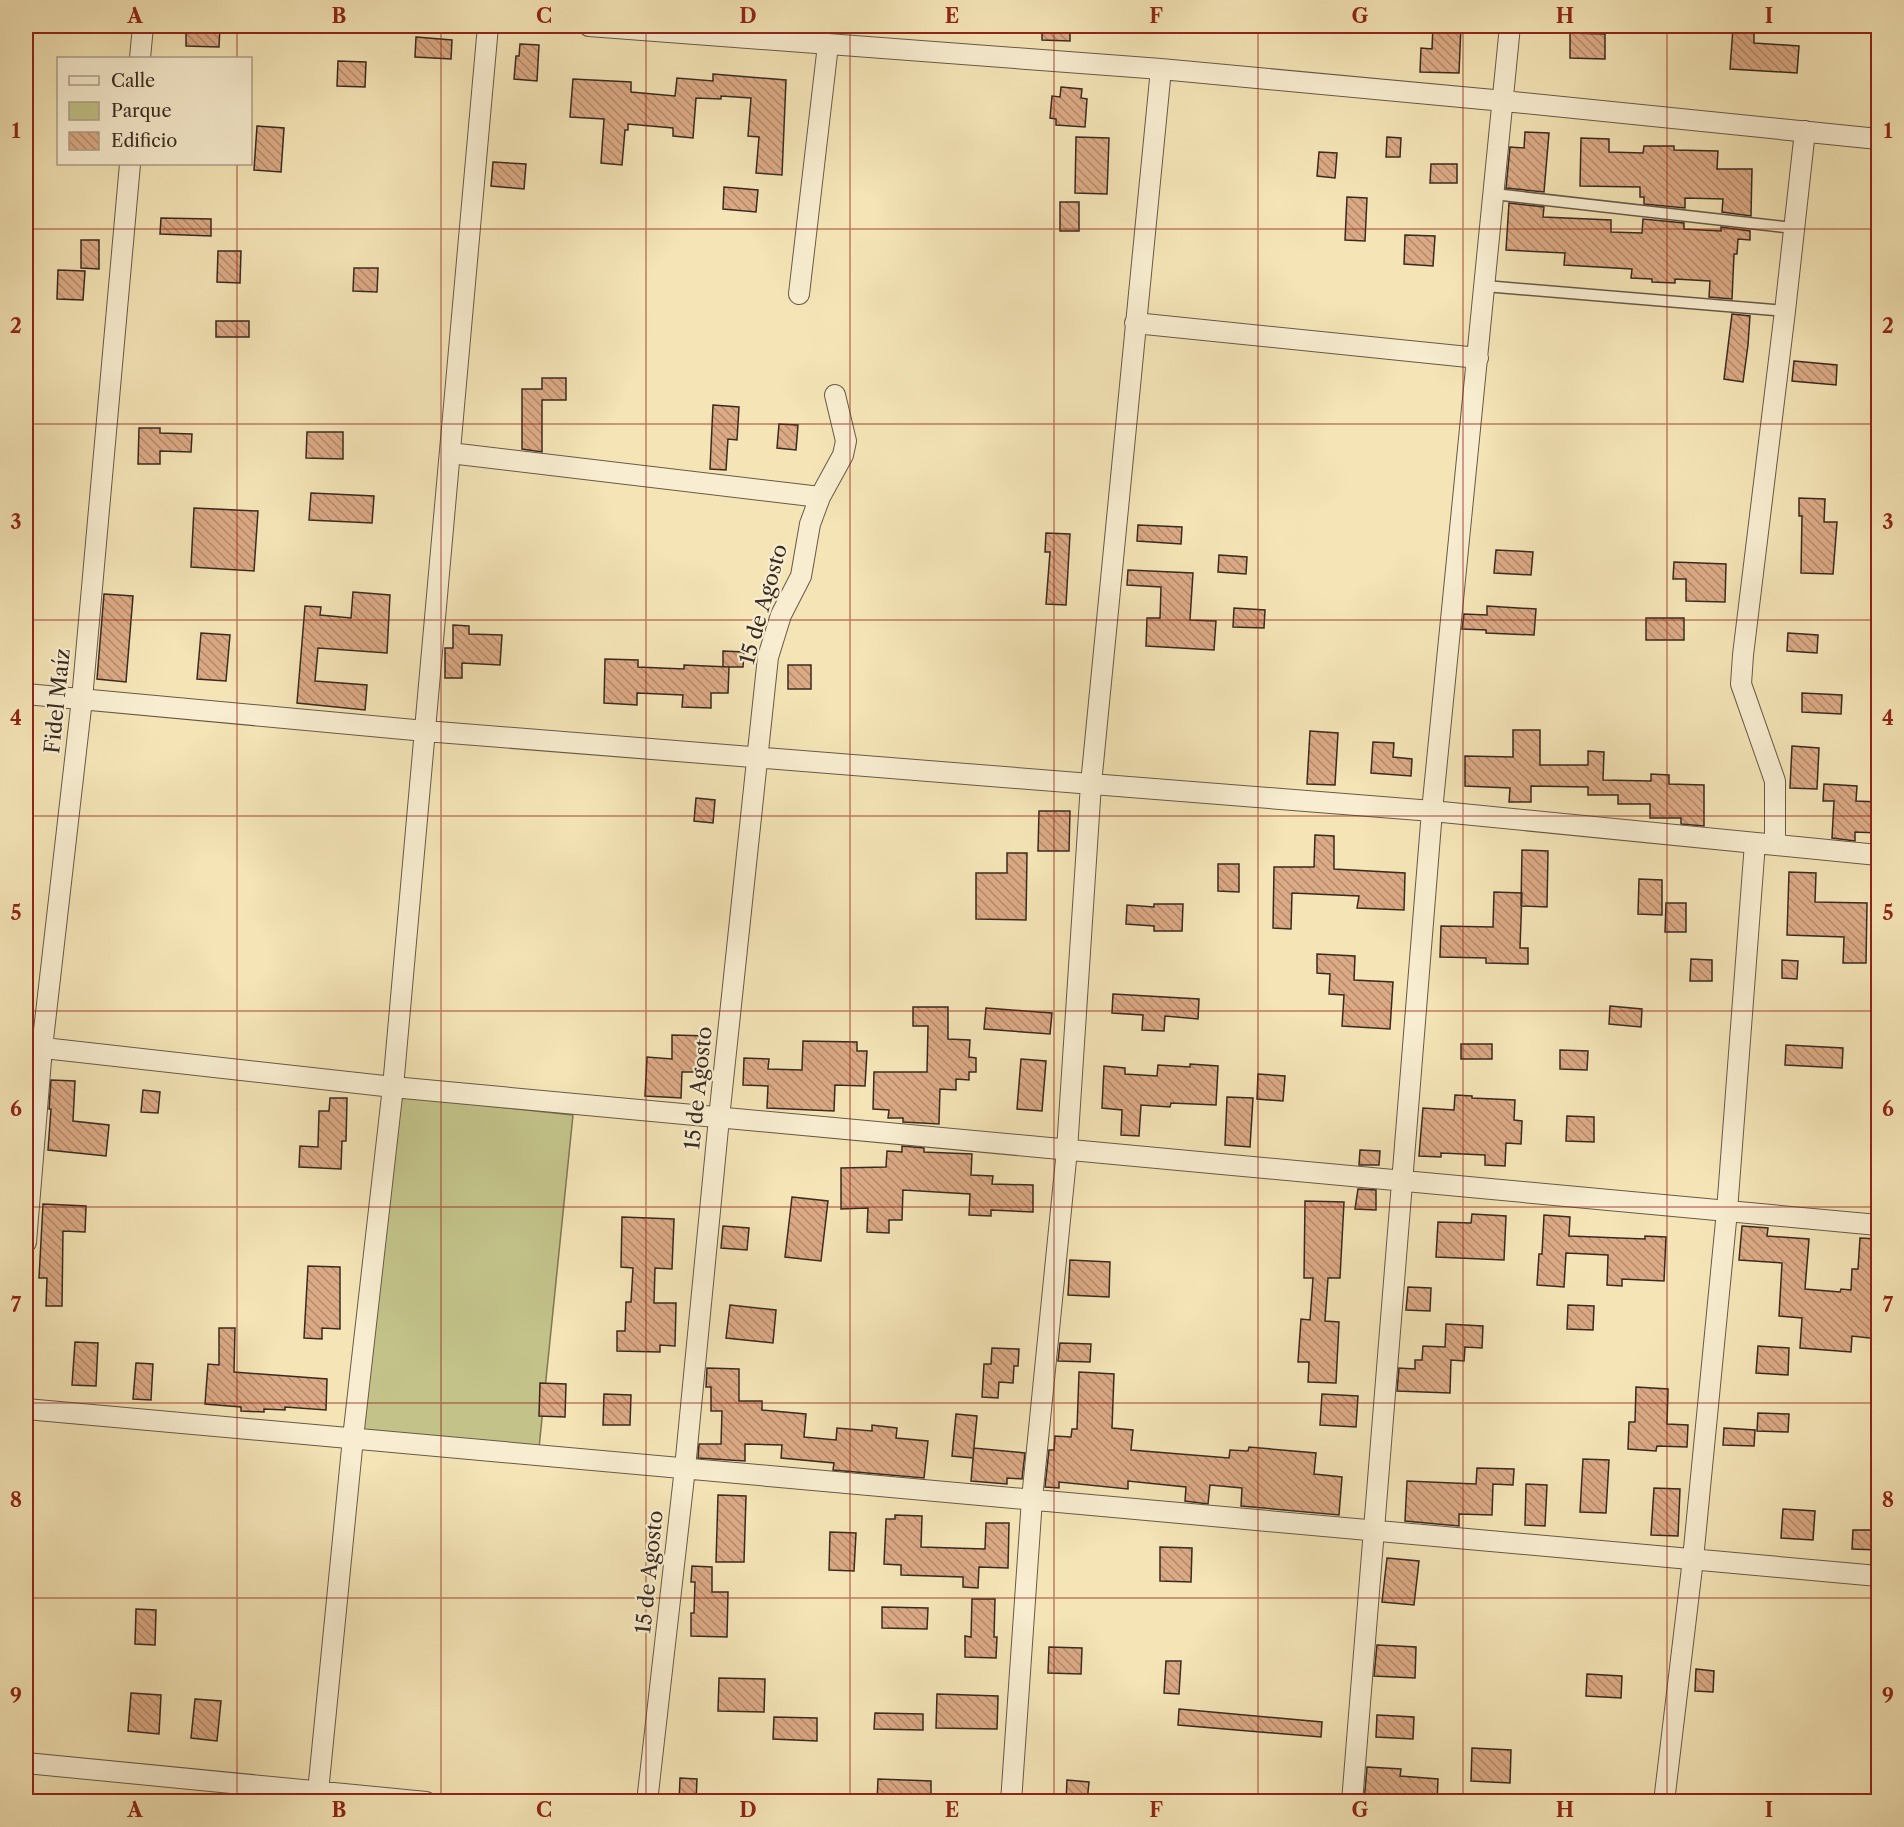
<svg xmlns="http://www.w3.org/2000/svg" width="1904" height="1827" viewBox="0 0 1904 1827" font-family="'Libre Caslon Text',serif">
<defs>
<pattern id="building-back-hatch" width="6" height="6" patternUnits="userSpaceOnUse" patternTransform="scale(1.5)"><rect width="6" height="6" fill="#dcaa85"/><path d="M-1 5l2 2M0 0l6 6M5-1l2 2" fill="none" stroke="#b38b6c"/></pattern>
</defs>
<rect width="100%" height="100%" fill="#f4e4b6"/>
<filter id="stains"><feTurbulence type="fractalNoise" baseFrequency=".00333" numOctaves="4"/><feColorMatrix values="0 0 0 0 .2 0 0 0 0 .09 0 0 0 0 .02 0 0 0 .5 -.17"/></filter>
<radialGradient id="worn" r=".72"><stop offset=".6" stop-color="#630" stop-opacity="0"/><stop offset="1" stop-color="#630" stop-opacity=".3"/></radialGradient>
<path fill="#c2c289" stroke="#7e7656" stroke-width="1.5" d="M397 1096 573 1115 539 1448 358 1430Z"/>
<path fill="url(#building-back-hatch)" stroke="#392b22" stroke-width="1.5" d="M186 26H220L219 47 186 46Z
M1042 26H1070V41L1042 40Z
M1433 26H1461L1459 73 1420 72 1421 48 1432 49Z
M1733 28 1754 29V43L1799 46 1797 73 1730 69Z
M1570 33 1605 34V59L1570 58Z
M416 37 452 40 451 59 415 57Z
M520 44 539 45 537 81 514 79 516 56H519Z
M338 61 366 62 365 87 337 86Z
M713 74 786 80 782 175 756 173 759 137 748 136 751 98 721 96V99L696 98 693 138 673 136V128L628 124V130H625L622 165 601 163 604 119 570 117 573 79 631 82V92L675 96 677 78 713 81Z
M1061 87 1082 89 1081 98 1087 99 1085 127 1056 125V119L1050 118 1052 96 1060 97Z
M257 126 284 128 281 172 254 170Z
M1525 132 1549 133 1544 192 1506 188 1510 147 1524 148Z
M1076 137 1109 138 1107 194 1075 193Z
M1387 137 1401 138 1400 157H1386Z
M1581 138 1609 139V152L1643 153 1644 146H1674V150L1718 151 1717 169H1752L1751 216 1722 212 1723 199 1685 198V208L1644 204V197H1640V187L1580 186Z
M1319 152 1337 153 1335 178 1317 176Z
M493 162 526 164 524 189 491 186Z
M1431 164H1457V183H1430Z
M724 187 758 190 756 212 723 209Z
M1347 197 1367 198 1365 241 1345 240Z
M1060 202H1079V231H1060Z
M1509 203 1544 207 1543 217 1611 220V232L1642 233 1643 219 1684 223V229L1721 231V227L1750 231V240L1738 239 1737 254H1734L1732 299 1709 297 1710 281 1675 279V283L1652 282V279L1631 278 1632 269 1564 265 1565 253 1506 250Z
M161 218 211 219V236L160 234Z
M1405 235 1435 236 1433 266 1404 264Z
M81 240H99V269L81 268Z
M218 251H241L240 283 217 282Z
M354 268H378L377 292 353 291Z
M58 270 85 271 83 300 57 299Z
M1732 314 1750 316 1748 345 1743 382 1724 379Z
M216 321H249V337H216Z
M1794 361 1837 365 1836 385 1792 381Z
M542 378H566V400H542V452L522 449V389H542Z
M713 405 739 407 737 440 728 439 726 470 710 469Z
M779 424 798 425 796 450 777 448Z
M139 428H160V433L192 434 191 452 160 451V464H138Z
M307 432H343V459L306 458Z
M311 493 374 496 372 523 309 520Z
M1799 498 1825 499 1824 522H1837L1833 574 1801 573 1802 516H1799Z
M194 508 258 511 254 571 191 567Z
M1138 525 1182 527 1181 544 1137 541Z
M1046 533 1070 534 1066 605 1046 604 1050 552H1045Z
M1496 550 1533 552 1531 575 1494 573Z
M1219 555 1247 557 1246 574 1218 572Z
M1674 562 1726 564 1725 602 1686 601V579H1673Z
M1128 570 1193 573 1190 620 1216 621 1214 650 1146 646 1147 618H1160L1161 587 1127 585Z
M353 592 390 595 387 653 318 648 315 681 367 685 365 710 297 703 305 606 321 607 320 615 351 618Z
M104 594 133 596 126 682 97 679Z
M1487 606 1536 609 1534 635 1486 633V630L1462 629 1464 614 1487 615Z
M1234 608 1265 610 1264 628 1233 627Z
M1646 618H1684V640H1646Z
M453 625 469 626V634L502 635 500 665 462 663V678H445V648H453Z
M201 633 230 635 226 681 197 679Z
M1788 633 1818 635 1817 653 1787 651Z
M723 651 744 652 743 667H723Z
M605 659 638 660V667L684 669V665L729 667 728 693H711V708L682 707 683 695 637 693V705L604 703Z
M788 665H811V689H788Z
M1802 693 1842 695 1841 714 1802 712Z
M1513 730H1540V765H1588V751L1604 752 1603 780 1651 781V774L1669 775V784L1704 785V826L1681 824V818H1650V804H1618V795H1588V787L1531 786V802H1509L1510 788 1465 786V756L1513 757Z
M1310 731 1338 733 1335 785 1307 784Z
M1373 742 1394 743 1393 757 1412 759 1411 776 1371 773Z
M1792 746 1819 748 1817 789 1790 788Z
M1824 784 1857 786 1856 801 1878 802V833L1855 832V841L1832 838 1834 801H1823Z
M696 798 715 800 713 823 694 821Z
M1039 811H1070L1069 851H1038Z
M1315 835 1334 836V869L1405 873 1404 910 1357 908 1359 896 1292 893 1291 929 1273 928 1274 867H1314Z
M1522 850 1548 851 1547 907 1521 906Z
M1007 853H1027L1026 920 976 919V873H1007Z
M1218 864H1239V892L1218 891Z
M1789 872 1816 873 1815 902 1867 903 1866 963H1843L1844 937 1787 935Z
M1639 879 1662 880V915L1638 914Z
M1494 892 1522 893 1520 948H1528V964L1486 963V958L1440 957 1441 926 1493 927Z
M1666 903H1686V932H1665Z
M1154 904H1183L1182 931H1154V926L1126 924 1127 905 1154 907Z
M1317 954 1355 956 1354 980 1393 982 1390 1029 1342 1026 1344 995 1329 994 1330 974 1317 973Z
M1691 959 1712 960V981H1690Z
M1782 960 1798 961 1797 979 1782 978Z
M1113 994 1199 999 1198 1019 1165 1016 1164 1031 1142 1030 1143 1015 1112 1013Z
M1610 1006 1642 1009 1641 1027 1609 1024Z
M913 1007H948V1039L970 1040 969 1057 976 1058V1072H969V1080L956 1079V1090L940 1089 939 1124 903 1122V1118H888L889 1110 873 1109 874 1072H927L928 1026H913Z
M986 1008 1052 1013 1050 1034 984 1029Z
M672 1035 709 1036 708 1060 700 1059V1072H682L681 1098 645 1096 647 1057 672 1059Z
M803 1041 857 1042V1051H867L865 1086 835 1085 834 1111 767 1108 768 1086 743 1085 744 1058 769 1059 768 1069 802 1070Z
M1461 1044H1492V1059H1461Z
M1786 1045 1843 1048 1842 1068 1785 1065Z
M1560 1050 1588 1051 1587 1070 1560 1069Z
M1021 1059 1046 1061 1042 1111 1017 1109Z
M1190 1064 1218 1066 1216 1105 1171 1103 1170 1107 1141 1105 1139 1136 1121 1135 1122 1110 1102 1108 1104 1066 1125 1068V1074L1157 1076 1158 1065 1190 1067Z
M1258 1074 1285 1076 1283 1101 1257 1099Z
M51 1080 75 1081 73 1121 109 1125 106 1156 48 1150 51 1109H49Z
M143 1090 160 1092 158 1113 141 1112Z
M1455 1095 1472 1096V1098L1515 1100 1514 1120 1522 1121 1521 1144 1506 1143 1505 1166 1485 1165V1155L1441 1153V1157L1419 1156 1423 1108 1454 1110Z
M1227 1097 1253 1098 1250 1147 1225 1145Z
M330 1098H347L346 1141H342L341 1169 299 1167 300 1146 318 1147 319 1111H329Z
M1567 1116 1594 1117V1142L1566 1141Z
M902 1146 924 1148V1152L972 1154 971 1175 993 1176 992 1184 1033 1185V1212L991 1210V1216L969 1215 970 1194 903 1190 902 1220H889V1233L867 1232 868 1208 841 1209V1168L886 1167 887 1151 902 1152Z
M1360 1150 1380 1151 1379 1165H1359Z
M1358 1189 1376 1190V1210L1355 1209Z
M792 1197 828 1201 821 1261 785 1257Z
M1305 1201 1344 1202 1340 1278H1328L1325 1321 1339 1322 1336 1383 1308 1382 1309 1362H1298L1301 1319 1310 1320 1313 1278H1304Z
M43 1204 86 1206 85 1232 63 1231 62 1306H46L47 1278H39Z
M1472 1214 1506 1216 1504 1260 1436 1257 1438 1222 1471 1223Z
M1544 1215 1570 1217 1569 1236 1645 1239V1236L1666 1237 1664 1281 1622 1279V1286L1607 1285 1608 1255 1566 1253 1564 1287 1537 1285 1539 1254H1542Z
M622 1217 674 1219 672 1269 655 1268 654 1303H676L675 1346 660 1345V1352L617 1351V1331H625L626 1302H631L633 1268 621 1267Z
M723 1226 749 1228 747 1250 721 1248Z
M1742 1226 1768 1228 1767 1236 1809 1239 1805 1289 1840 1292 1841 1289 1851 1290 1852 1269H1858L1860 1238 1878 1239V1339L1852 1336 1851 1352 1800 1348 1802 1318 1779 1316 1782 1263 1739 1260Z
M1070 1260 1110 1262 1109 1297 1068 1295Z
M308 1266 340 1267V1329L322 1328V1339L304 1338Z
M1408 1287 1431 1288 1430 1311 1406 1310Z
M730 1305 776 1310 773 1343 726 1338Z
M1568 1305 1594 1306 1593 1330 1567 1329Z
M1446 1324 1483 1326 1482 1348 1465 1347 1464 1361 1451 1360 1450 1393 1397 1391 1399 1368 1415 1369V1360H1422L1423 1346 1445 1347Z
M219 1328H235L234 1372 327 1379 326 1410 285 1407V1410L264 1409V1412L241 1411V1407L205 1404 208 1364 219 1365Z
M75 1342 98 1343 96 1386 72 1385Z
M1060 1343 1091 1344 1090 1362 1058 1361Z
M1758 1346 1789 1348 1788 1375 1756 1373Z
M992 1348 1019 1349 1018 1366H1014L1013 1383 999 1382 998 1398 982 1397 984 1364H991Z
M136 1363 153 1364 151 1400 133 1399Z
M707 1368 739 1369V1401H762V1410L806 1414 804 1437 836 1440 837 1428 872 1431V1425L897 1428 896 1438 928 1441 924 1478 833 1470 834 1463 781 1458 782 1445 745 1444V1461L698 1458 699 1444H721L722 1411H711V1387H706Z
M1079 1372 1114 1374 1112 1428 1133 1430 1131 1450 1229 1458 1230 1450 1248 1451 1249 1447 1316 1453 1314 1474 1342 1477 1339 1515 1241 1506 1242 1488 1210 1485 1208 1504 1185 1501 1186 1487 1128 1481V1489L1059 1482V1488L1045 1487 1049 1450H1054L1055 1436 1071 1437 1072 1429H1077Z
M540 1383 566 1384 565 1417 539 1416Z
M1636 1387 1668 1389 1667 1424 1688 1425 1687 1447 1657 1446 1656 1451 1628 1449 1629 1422H1635Z
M604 1394 631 1395 630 1425H603Z
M1322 1394 1358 1396 1356 1427 1320 1425Z
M1758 1413 1789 1414 1788 1432 1757 1431Z
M956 1414 977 1416 973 1457 974 1448 1025 1453 1022 1479 1007 1478V1484L971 1481 973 1458 952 1456Z
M1724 1428 1755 1430 1754 1446 1723 1445Z
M1583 1459 1609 1460 1606 1513 1580 1512Z
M1477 1468 1514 1469 1513 1485 1493 1484 1492 1515 1459 1514V1526L1405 1521 1407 1481 1476 1484Z
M1526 1484 1547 1485 1545 1526 1525 1525Z
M1654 1488 1680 1489 1678 1536 1651 1535Z
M718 1495 746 1496 744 1562H716Z
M1783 1509 1815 1511 1813 1540 1781 1538Z
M895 1515 922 1516 921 1547 985 1549 986 1523H1009L1008 1568 979 1567 978 1588 963 1587V1577L901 1575V1565L884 1564 886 1519H895Z
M1853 1530H1878V1550L1852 1549Z
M830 1532 856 1533 854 1571 829 1570Z
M1160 1547 1192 1548 1191 1582 1160 1581Z
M1387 1558 1419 1561 1414 1605 1382 1602Z
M692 1566 712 1567V1592H728L727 1637 691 1636V1613H694L695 1582H691Z
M972 1599H995L994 1637H997L996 1658 965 1657V1636L971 1637Z
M882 1607 928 1608 927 1629 882 1628Z
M136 1609 156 1610 155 1645 135 1644Z
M1377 1645 1416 1647 1415 1678 1374 1676Z
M1049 1647 1082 1648 1081 1674 1048 1673Z
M1166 1661H1181L1179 1694 1164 1693Z
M1696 1669 1714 1671 1713 1692 1695 1691Z
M1587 1674 1622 1676 1621 1698 1586 1696Z
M719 1678 765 1679 764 1712 718 1711Z
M131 1693 161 1695 159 1734 128 1731Z
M937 1694 998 1696 997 1729 936 1728Z
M195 1699 221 1701 217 1741 191 1738Z
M1179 1709 1322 1722 1321 1737 1178 1725Z
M875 1713 923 1714V1730L874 1729Z
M1377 1715 1414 1717 1413 1739 1376 1737Z
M774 1717 817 1718V1741L773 1739Z
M1472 1748 1511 1750 1510 1783 1471 1781Z
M1367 1767 1401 1769 1400 1776 1438 1779 1437 1802H1364Z
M680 1778 697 1779 696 1802H679Z
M878 1779 931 1781V1802H877Z
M1067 1780 1089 1782 1087 1802H1066Z"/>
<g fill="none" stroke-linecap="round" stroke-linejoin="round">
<defs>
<path id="service" d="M1494 194 1793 228
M1485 286 1785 311"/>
<path id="minor" d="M589 26 1161 69 1504 101 1878 139
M140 58 143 26
M799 294 828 45
M1135 323 1478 358
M450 453 820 497
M26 694 425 731 1432 811 1878 855
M1775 845V781L1741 684 1743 655 1785 311 1805 131
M26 1046 393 1087 1878 1225
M26 1242 42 1048 82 699 130 164
M26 1409 1878 1576
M26 1763 426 1802
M317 1802 353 1438 393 1087 488 26
M647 1802 685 1468 719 1118 768 657 781 615 801 576 810 524 820 497 843 455 846 441 835 395
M1011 1802 1032 1499 1067 1150 1091 784 1161 69
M1352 1802 1432 811 1510 26
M1664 1802 1693 1559 1727 1211 1755 843"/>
</defs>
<use href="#service" stroke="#685947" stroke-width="13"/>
<use href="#minor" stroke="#685947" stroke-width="22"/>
<use href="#service" stroke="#f8edd0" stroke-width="10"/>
<use href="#minor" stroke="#f8edd0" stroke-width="20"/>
</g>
<path fill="none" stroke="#8f2418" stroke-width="1.5" stroke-opacity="0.55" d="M237 26V58M441 26V1802M646 26V1802M850 26V1802M1054 26V1802M1258 26V1802M1463 26V1802M1667 26V1802M237 164V1802M26 229H1878M26 424H1878M26 620H1878M26 816H1878M26 1011H1878M26 1207H1878M26 1403H1878M26 1598H1878"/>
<g text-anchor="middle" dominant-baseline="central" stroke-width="4.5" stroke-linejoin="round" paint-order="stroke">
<g font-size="21" fill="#392b22" stroke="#f8edd0">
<text transform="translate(763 604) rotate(-74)">15 de Agosto</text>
<text transform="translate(57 701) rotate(-84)">Fidel Maíz</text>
<text transform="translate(698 1088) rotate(-84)">15 de Agosto</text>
<text transform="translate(649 1572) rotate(-84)">15 de Agosto</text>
</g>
</g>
<rect width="1904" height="1827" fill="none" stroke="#f4e4b6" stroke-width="66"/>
<rect x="57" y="57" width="195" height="108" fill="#f8edd0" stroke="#ac9f8a" stroke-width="1.5"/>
<rect x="69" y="76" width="30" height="9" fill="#f8edd0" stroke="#ac9f8a" stroke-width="1.5"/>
<text x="111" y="87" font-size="18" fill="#392b22">Calle</text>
<rect x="69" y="102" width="30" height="18" fill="#c2c289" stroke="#ac9f8a" stroke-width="1.5"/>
<text x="111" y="117" font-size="18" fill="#392b22">Parque</text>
<rect x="69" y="132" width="30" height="18" fill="url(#building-back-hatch)" stroke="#ac9f8a" stroke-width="1.5"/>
<text x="111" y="147" font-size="18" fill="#392b22">Edificio</text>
<rect x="33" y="33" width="1838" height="1761" fill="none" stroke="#8f2418" stroke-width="2"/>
<g font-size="20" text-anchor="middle" font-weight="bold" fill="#8f2418">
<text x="135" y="23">A</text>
<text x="339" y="23">B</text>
<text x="544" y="23">C</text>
<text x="748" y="23">D</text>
<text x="952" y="23">E</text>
<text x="1156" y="23">F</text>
<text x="1360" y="23">G</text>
<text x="1565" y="23">H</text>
<text x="1769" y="23">I</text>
<text x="16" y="138">1</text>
<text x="1888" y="138">1</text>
<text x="16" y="333">2</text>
<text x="1888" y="333">2</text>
<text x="16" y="529">3</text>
<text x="1888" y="529">3</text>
<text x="16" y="725">4</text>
<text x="1888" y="725">4</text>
<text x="16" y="920">5</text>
<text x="1888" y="920">5</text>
<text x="16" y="1116">6</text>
<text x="1888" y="1116">6</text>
<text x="16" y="1312">7</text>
<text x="1888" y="1312">7</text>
<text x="16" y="1507">8</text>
<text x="1888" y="1507">8</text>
<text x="16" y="1703">9</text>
<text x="1888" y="1703">9</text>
<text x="135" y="1817">A</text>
<text x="339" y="1817">B</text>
<text x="544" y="1817">C</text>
<text x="748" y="1817">D</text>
<text x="952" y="1817">E</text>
<text x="1156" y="1817">F</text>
<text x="1360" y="1817">G</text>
<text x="1565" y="1817">H</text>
<text x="1769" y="1817">I</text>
</g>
<rect width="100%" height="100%" filter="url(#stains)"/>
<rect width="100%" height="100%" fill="url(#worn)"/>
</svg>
